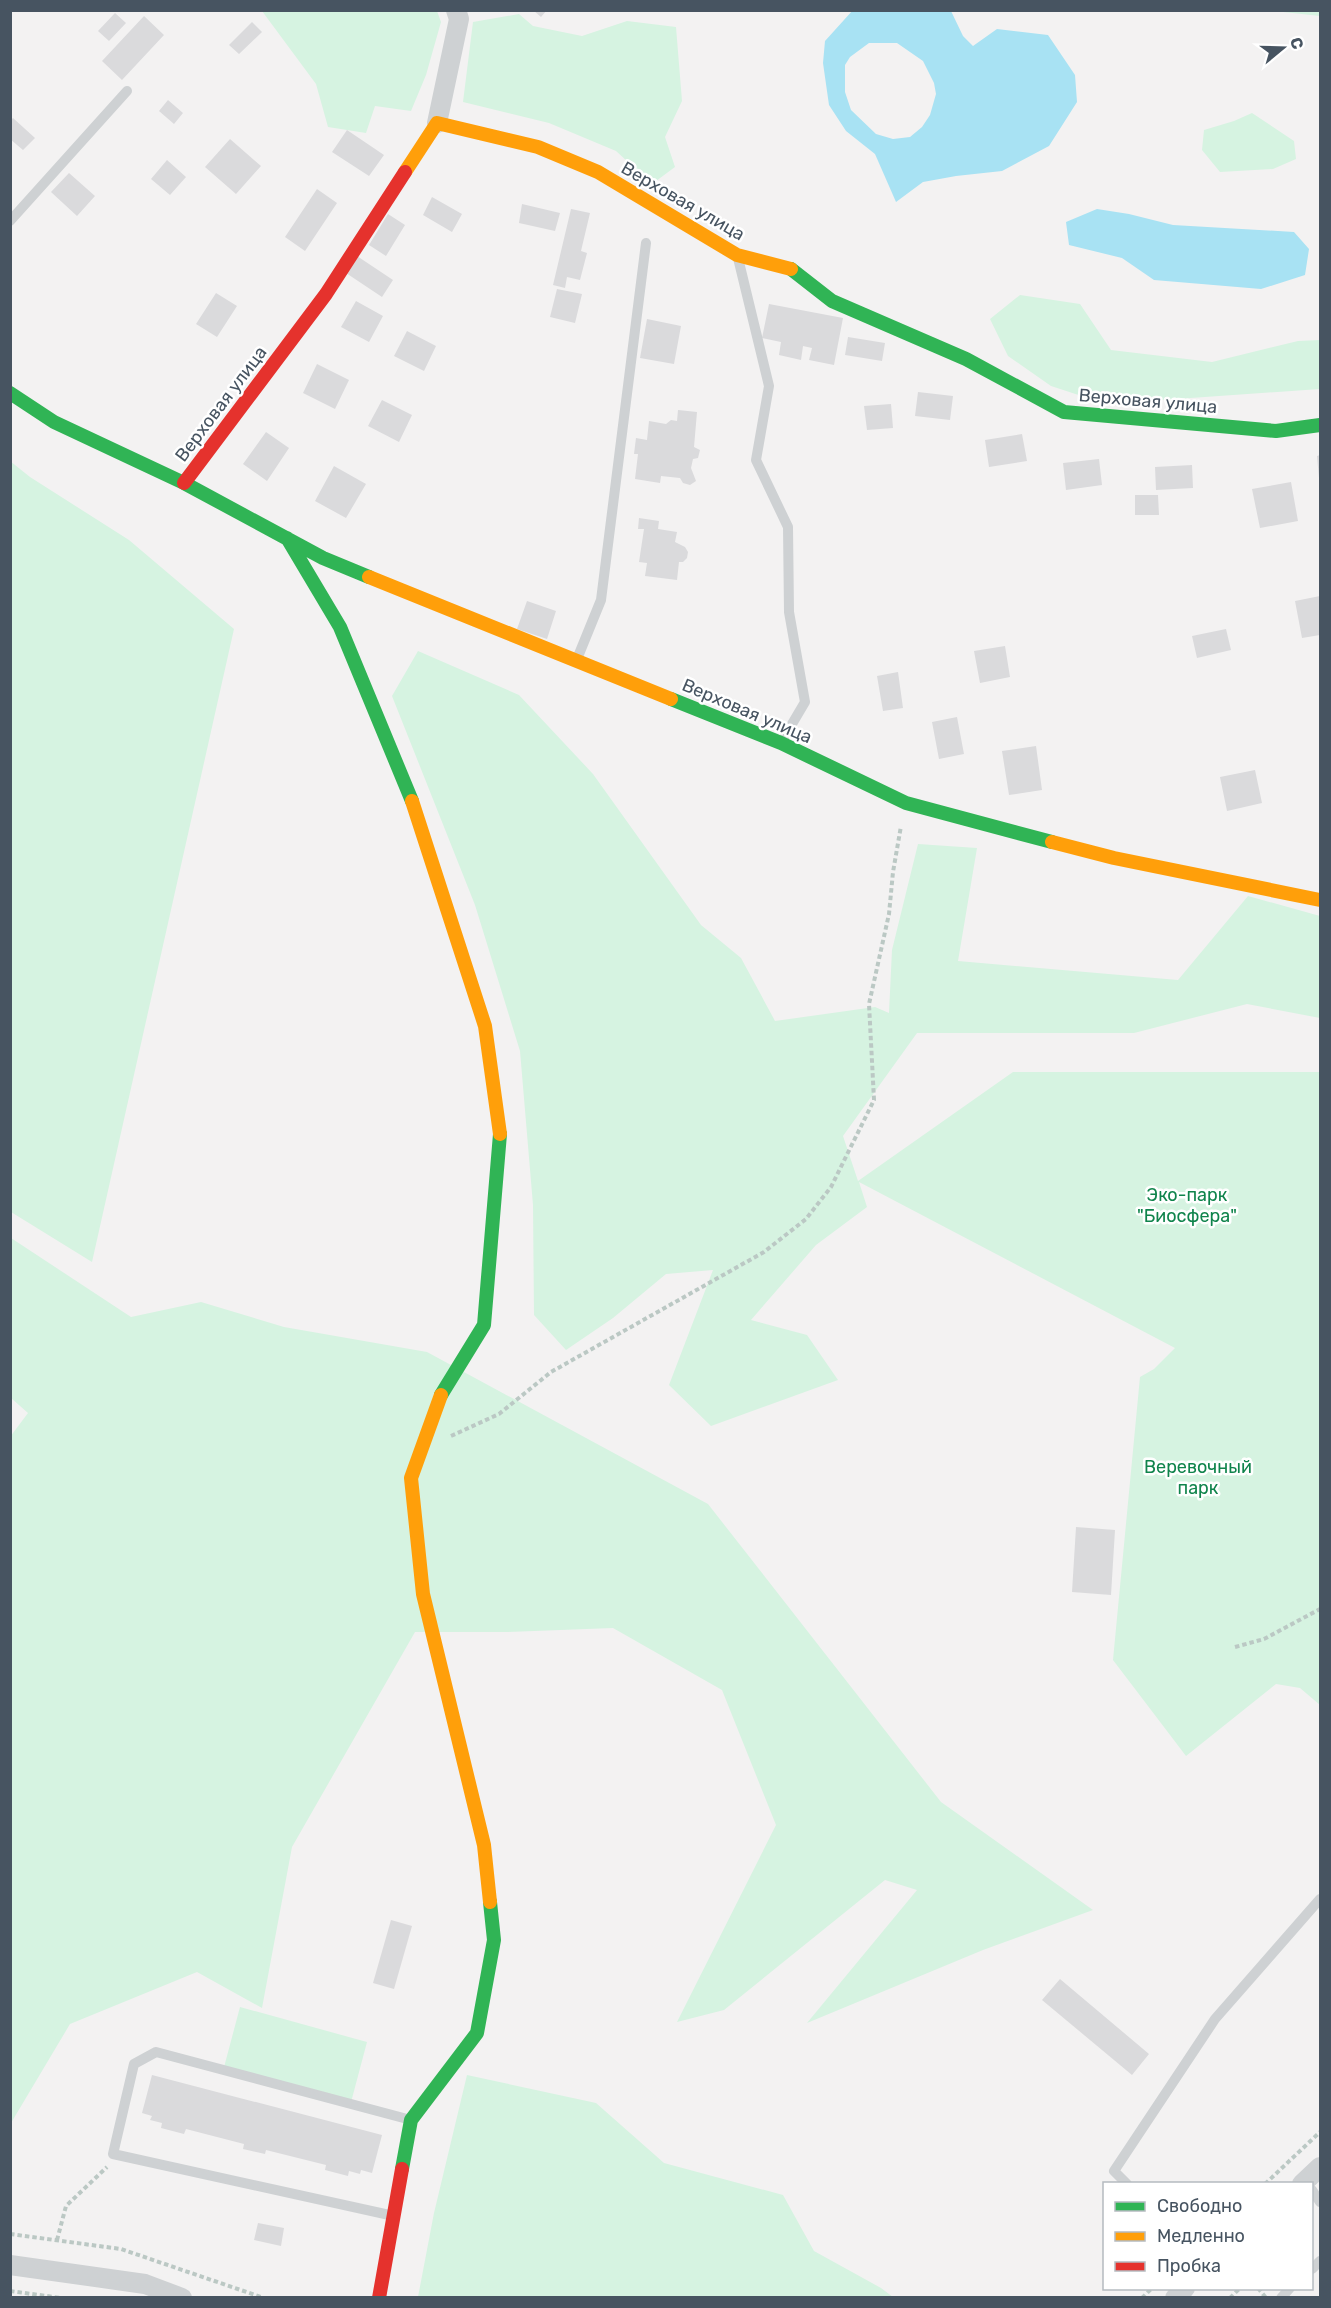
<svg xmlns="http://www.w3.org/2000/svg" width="1331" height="2308" viewBox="0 0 1331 2308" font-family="Rubik,sans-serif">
<rect width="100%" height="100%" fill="#f3f2f2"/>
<path fill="#d6f3e1" d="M403 10 437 11 441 22 426 75 411 111 375 106 366 133 328 127 316 84 262 11Z
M1274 11H1320V16Z
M519 14 533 26 582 36 627 21 676 27 682 101 665 137 675 167 652 184 616 151 549 123 463 102 473 22Z
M1252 113 1294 141 1296 159 1273 169 1220 172 1202 150 1204 130 1234 121Z
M1020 295 1080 304 1111 350 1212 362 1298 341 1320 340V389L1106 404 1051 386 1008 356 990 319Z
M10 461 30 477 129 540 234 629 92 1262 11 1212Z
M418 651 519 695 593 774 701 925 741 958 775 1021 875 1007 889 1013 892 950 918 844 977 848 958 961 1178 980 1248 896 1320 916V1018L1247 1004 1134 1033H917L843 1136 858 1181 1013 1072H1320V1705L1300 1688 1276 1684 1186 1756 1113 1660 1140 1377 1154 1369 1175 1348 859 1182 867 1207 816 1245 751 1320 807 1335 838 1380 711 1426 669 1385 713 1270 666 1274 613 1318 566 1350 534 1315 533 1205 520 1051 475 905 392 696Z
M11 1238 131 1317 201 1302 284 1327 427 1352 708 1504 941 1802 1093 1910 983 1950 807 2023 917 1890 885 1880 724 2010 677 2022 776 1825 722 1690 613 1628 508 1632H415L292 1847 262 2008 197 1972 70 2024 11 2123 10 1437 28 1413 11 1398Z
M240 2007 367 2042 350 2106 223 2071Z
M467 2075 596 2103 664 2163 783 2195 814 2251 881 2288 893 2297H418L434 2213Z"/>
<path fill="#a8e2f3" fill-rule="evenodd" d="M853 10 951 11 963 36 973 46 997 29 1048 35 1075 75 1077 102 1049 146 1002 171 956 176 923 182 896 202 875 154 846 131 829 105 823 63 825 41ZM869 43H897L923 61 934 83 936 94 930 115 922 127 910 137 893 139 876 134 851 110 845 92V65L850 57Z
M1097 209 1129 214 1173 225 1294 232 1309 249 1305 275 1261 289 1154 280 1122 258 1069 245 1066 222Z"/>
<path fill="#dadadc" d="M533 10H547L541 17Z
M115 13 126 23 109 41 98 31Z
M144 16 164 35 122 80 102 61Z
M252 22 262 32 239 54 229 45Z
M168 100 183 113 174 124 159 111Z
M13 118 35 138 23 150 10 139V121Z
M347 130 384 155 369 176 332 152Z
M230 139 261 166 236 194 205 167Z
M167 160 186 177 170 195 151 179Z
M69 173 95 196 77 216 51 192Z
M317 189 337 203 305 251 285 237Z
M432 197 462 214 452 232 423 215Z
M522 204 560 213 555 231 519 223Z
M571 209 590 213 581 251 587 253 580 280 567 277 565 288 553 285Z
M388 214 405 225 386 256 369 245Z
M357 256 393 280 382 297 346 273Z
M557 289 582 294 575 323 550 317Z
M216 293 237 306 217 337 196 324Z
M356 301 383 316 369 342 341 327Z
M769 304 843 318 834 365 809 360 812 348 803 346 801 360 779 355 781 342 762 338Z
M647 319 681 326 674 364 640 358Z
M407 331 436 346 424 371 394 356Z
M848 337 885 343 882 361 845 355Z
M317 364 349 380 335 409 303 393Z
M918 392 953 396 950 420 915 416Z
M382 400 412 415 399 442 368 426Z
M891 404 893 428 867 430 864 406Z
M678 410 697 412 694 447 700 450 698 458 693 459 691 468 696 481 690 485 683 483 680 478 661 476 660 483 635 479 638 454H634L636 438 647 440 649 421 666 424 671 420 677 421Z
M266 432 289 448 267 481 243 464Z
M1022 434 1027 461 989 467 985 440Z
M1320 455V478H1319L1317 456Z
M1099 459 1102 485 1066 490 1063 463Z
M1192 465 1193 488 1156 490 1155 467Z
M334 466 366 484 346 518 315 501Z
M1291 482 1298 521 1260 528 1252 489Z
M1135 495H1158L1159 515H1135Z
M639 518 659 521 658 529 677 532 675 542 685 547 688 552 687 558 683 562H679L677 580 645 576 647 563 639 562 644 529H638Z
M1320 596V635L1302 638 1295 601Z
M527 601 556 611 547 639 517 629Z
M1226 629 1231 650 1197 658 1192 636Z
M1005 646 1010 677 980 683 974 651Z
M898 672 903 708 883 711 877 676Z
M957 717 964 754 939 759 932 722Z
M1036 746 1042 790 1009 795 1002 751Z
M1255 770 1262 803 1227 811 1220 777Z
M1076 1527 1115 1530 1111 1595 1072 1592Z
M391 1920 412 1926 394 1989 373 1983Z
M1060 1979 1149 2054 1132 2075 1042 2000Z
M152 2075 382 2135 372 2173 361 2170 360 2174 349 2171 348 2176 325 2170 326 2165 266 2150 265 2154 243 2149 244 2144 186 2129 184 2134 161 2128 162 2123 150 2120 152 2116 142 2113Z
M258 2223 284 2228 281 2246 254 2240Z"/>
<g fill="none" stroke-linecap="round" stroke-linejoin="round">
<path stroke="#bbc8c4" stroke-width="4" stroke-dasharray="4.5 3" stroke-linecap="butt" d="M451 1436 499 1414 551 1372 764 1252 806 1219 831 1187 874 1100 869 1004 889 914 893 872 901 826
M1235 1647 1264 1639 1320 1609
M1265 2184 1320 2132
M10 2234 121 2249 264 2298
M57 2240 66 2206 107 2167
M1258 2288 1266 2298
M10 2291 61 2298
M1142 2298 1152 2288
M1230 2298 1240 2288"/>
<path stroke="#ced1d3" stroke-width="10" d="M10 221 127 91
M738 258 769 386 756 460 788 527 789 612 805 702 782 741
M577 659 601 600 646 243
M1127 2184 1114 2171 1215 2019 1320 1899
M1312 2190 1320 2202
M394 2216 113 2154 134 2064 156 2052 411 2120
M1312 2269 1320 2261
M1281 2298 1290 2288"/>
<path stroke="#ced1d3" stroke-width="20" d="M437 123 459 19 456 10
M1302 2184 1320 2167
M10 2265 145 2284 182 2298
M1175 2298 1185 2288"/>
<path stroke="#30b455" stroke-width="14" d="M791 269 832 301 966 359 1064 412 1276 431 1320 425
M10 393 54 422 184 483 323 558 369 577
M287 538 340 627 412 801
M671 699 781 743 906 803 1052 842
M441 1395 484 1325 500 1134
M402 2169 411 2120 477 2033 494 1940 490 1902"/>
<path stroke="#ff9f0a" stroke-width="14" d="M405 172 437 123 538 147 598 172 737 255 791 269
M369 577 671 699
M412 801 485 1026 500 1134
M1052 842 1114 858 1320 900
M441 1395 411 1478 423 1594 484 1845 490 1902"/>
<path stroke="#e5322d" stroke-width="14" d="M184 483 326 294 405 172
M379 2298 402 2169"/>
</g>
<g text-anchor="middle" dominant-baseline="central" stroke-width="5" stroke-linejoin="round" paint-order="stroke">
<g font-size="18" fill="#475461" stroke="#fff">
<text transform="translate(683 201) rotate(30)">Верховая улица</text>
<text transform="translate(1148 401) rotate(5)">Верховая улица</text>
<text transform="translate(221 404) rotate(-53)">Верховая улица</text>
<text transform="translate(747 711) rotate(23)">Верховая улица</text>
</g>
<g font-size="18" fill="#10844c" stroke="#fff">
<text x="1187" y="1195">Эко-парк<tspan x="1187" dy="21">"Биосфера"</tspan></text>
<text x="1198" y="1467">Веревочный<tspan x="1198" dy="21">парк</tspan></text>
</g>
</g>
<rect width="1331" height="2308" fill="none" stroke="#475461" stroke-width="24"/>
<rect x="1103" y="2182" width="210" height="108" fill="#ffffff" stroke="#b5bbc0" stroke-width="1.5"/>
<rect x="1115" y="2202" width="30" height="9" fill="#30b455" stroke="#b5bbc0" stroke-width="1.5"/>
<text x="1157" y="2212" font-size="18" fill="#475461">Свободно</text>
<rect x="1115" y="2232" width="30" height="9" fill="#ff9f0a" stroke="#b5bbc0" stroke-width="1.5"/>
<text x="1157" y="2242" font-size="18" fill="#475461">Медленно</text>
<rect x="1115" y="2262" width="30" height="9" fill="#e5322d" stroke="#b5bbc0" stroke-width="1.5"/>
<text x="1157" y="2272" font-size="18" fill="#475461">Пробка</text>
<g transform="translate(1283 48) rotate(71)" stroke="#ffffff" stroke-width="4.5" paint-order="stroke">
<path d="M0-4.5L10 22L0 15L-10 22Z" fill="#475461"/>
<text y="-9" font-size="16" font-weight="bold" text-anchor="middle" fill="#475461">С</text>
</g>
</svg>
